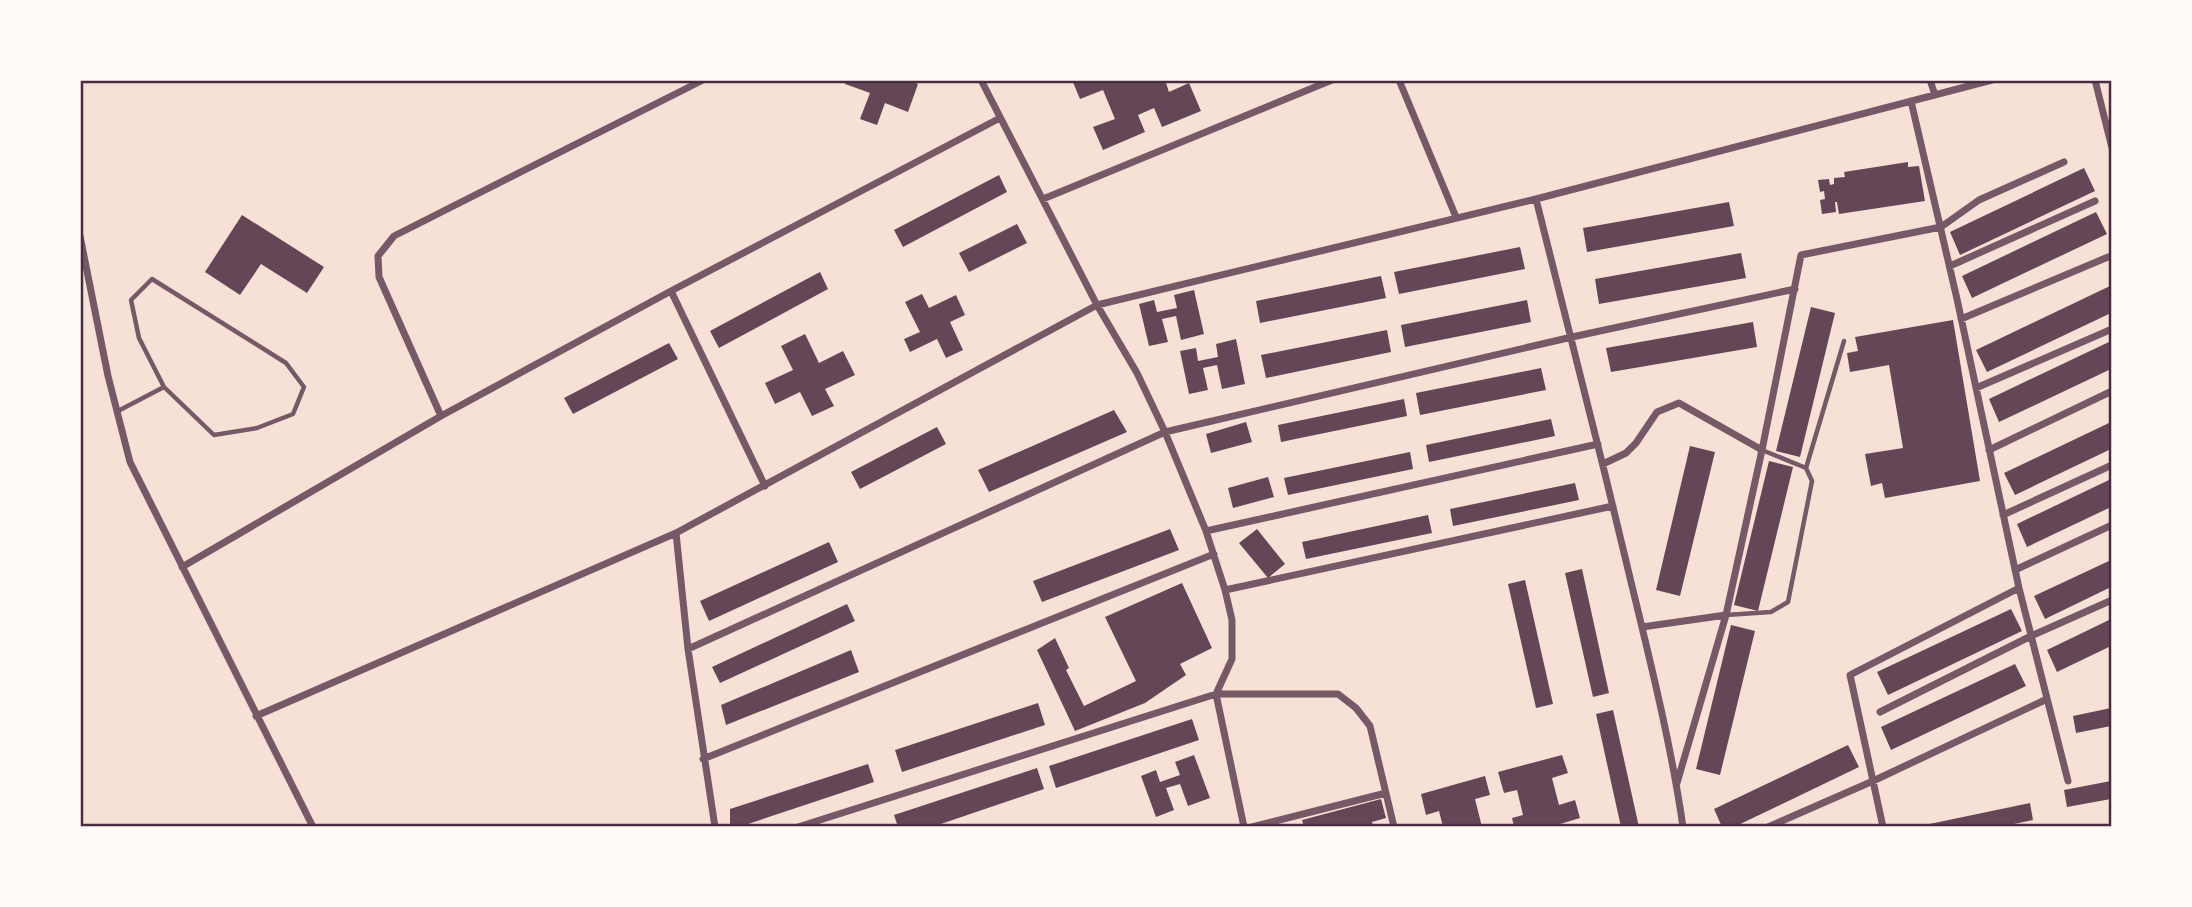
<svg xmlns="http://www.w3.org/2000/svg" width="2192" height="907" viewBox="0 0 2192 907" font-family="'Titillium Web',sans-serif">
<rect width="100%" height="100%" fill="#f7e1d7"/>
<path fill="#644757" d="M846 80H908L918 84 908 112 885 103 877 125 860 119 870 93 845 84Z
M1072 80H1165L1169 92 1189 83 1201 111 1162 127 1154 108 1138 115 1145 132 1103 150 1093 127 1115 119 1103 90 1080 99Z
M1908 162V167L1919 166 1925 201 1839 214 1837 202H1835L1836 212 1822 214 1820 200 1825 199 1824 191 1820 192 1818 180 1829 179 1830 185 1834 184V178L1845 177 1844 172Z
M2084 168 2095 191 1960 255 1950 232Z
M999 175 1007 192 903 247 894 230Z
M1729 202 1734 226 1587 252 1583 228Z
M2096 212 2107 234 1972 298 1962 276Z
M242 215 324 267 307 293 261 264 240 295 205 272Z
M1017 224 1027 243 969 272 959 253Z
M1520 247 1525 269 1399 294 1394 272Z
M1741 253 1746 278 1599 304 1595 279Z
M820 272 828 289 719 348 710 331Z
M1381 276 1386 298 1260 323 1256 301Z
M2110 286 2111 313 1987 372 1976 350Z
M1194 290 1204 334 1181 340 1176 316 1162 319 1168 342 1149 346 1139 304 1154 300 1157 312 1177 308 1174 295Z
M922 294 929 308 956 295 965 315 950 322 963 350 946 358 937 339 910 352 904 339 920 332 905 302Z
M1527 300 1531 322 1405 347 1401 325Z
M1811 307 1835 313 1800 457 1776 451Z
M1953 320 1980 481 1885 498 1882 483 1871 486 1865 454 1903 448 1889 365 1850 372 1847 353 1858 351 1855 337Z
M1753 322 1757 347 1611 372 1606 348Z
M1387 330 1391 352 1266 378 1261 355Z
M805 334 819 363 843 351 855 375 825 389 834 406 812 416 800 392 775 404 765 383 793 370 781 346Z
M1236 339 1245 384 1222 389 1217 365 1203 368 1208 390 1189 394 1180 351 1196 348 1198 361 1218 357 1216 344Z
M2111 341V369L1999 422 1989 399Z
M669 343 678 359 573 414 564 398Z
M1541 368 1546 390 1420 415 1416 393Z
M1404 399 1407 416 1281 442 1278 425Z
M1114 410 1127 432 989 492 978 470Z
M1551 419 1555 436 1429 462 1426 445Z
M1246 422 1252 442 1211 453 1206 434Z
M2111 422V449L2015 495 2004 473Z
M937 427 946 444 860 489 851 472Z
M1690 446 1715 452 1680 596 1656 590Z
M1410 452 1413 469 1288 495 1284 478Z
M1769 461 1793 467 1758 611 1734 605Z
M1268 477 1274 497 1233 508 1228 488Z
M2111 479V507L2027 547 2017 524Z
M1575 483 1579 500 1453 526 1450 509Z
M1428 515 1432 533 1306 559 1302 542Z
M1170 529 1179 550 1042 602 1033 581Z
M1257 529 1285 564 1268 578 1239 543Z
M829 542 838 562 709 621 700 601Z
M2111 560V587L2045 619 2034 596Z
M1582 569 1609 693 1593 697 1565 573Z
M1525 580 1553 704 1536 708 1508 584Z
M1182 583 1212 648 1180 664 1186 675 1145 703 1075 731 1037 650 1055 638 1069 668 1066 670 1084 706 1136 681 1105 617Z
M847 604 855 621 720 683 712 667Z
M2011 609 2022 631 1888 695 1877 672Z
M2111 619V646L2057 672 2047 650Z
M1731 625 1755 631 1720 775 1696 769Z
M851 650 859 672 726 725 721 705Z
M2015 664 2026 686 1891 750 1881 727Z
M1038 703 1045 725 902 772 895 750Z
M2111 708V726L2076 733 2073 716Z
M1613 710 1639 827H1621L1596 714Z
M1192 719 1199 740 1056 788 1049 766Z
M1848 745 1859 767 1734 827H1722L1714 809Z
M1194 755 1210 798 1188 806 1180 784 1166 788 1174 810 1156 817 1141 776 1156 770 1160 782 1180 775 1175 762Z
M1562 755 1568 773 1552 778 1559 805 1575 800 1580 818 1550 827H1514L1512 818 1523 815 1517 790 1504 793 1498 772Z
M868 764 874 782 739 827H730V809Z
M1037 768 1044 789 932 827H898L894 815Z
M1485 776 1490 795 1475 799 1482 827H1443L1439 811 1426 815 1421 794Z
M2111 781V799L2067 807 2064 790Z
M1381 799 1386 818 1372 822 1373 827H1304L1302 820Z
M2030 803 2033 820 2000 827H1915Z"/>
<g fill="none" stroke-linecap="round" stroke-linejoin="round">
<path stroke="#755966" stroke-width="4.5" d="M118 411 164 387 139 338 131 300 152 279 286 363 304 387 293 414 257 428 214 435 164 387
M1806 468 1844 341
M1726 615 1771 612 1788 602 1812 481 1806 468 1762 450"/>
<path stroke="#755966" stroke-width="7" d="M981 80 1097 305 1137 373 1165 432 1206 531 1225 590 1232 620V659L1216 694 1244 827
M1399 80 1456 217
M1930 80 1935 95
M2095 80 2112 148
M1911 101 1957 299 2019 588 2068 781
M1043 199 1332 80
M1536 199C1567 319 1597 440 1626 561 1647 649 1670 737 1683 827
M80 236 108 376 130 462 313 827
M1950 266 2095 201
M671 291 765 486
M1961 319 2108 257
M1976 388 2112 329
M441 416 379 277 378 256 394 236 703 80
M1989 450 2112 391
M1603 464 1626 453 1636 443 1657 412 1679 403 1762 450
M2003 515 2112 465
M1206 531 1598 444
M676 533 688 649 715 827
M182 567 441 416 671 291 1000 118
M2015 570 2112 525
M1225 590 1613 506
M1642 627 1726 615
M688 649 1165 432 1572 337 1795 289
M1880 712 2031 636 2112 600
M256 716 676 533 1097 305 1536 199 1992 80
M703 759 1214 554
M1677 783 1726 615 1762 450 1801 255 1941 227 1979 200 2064 162
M798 827 1216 694H1338L1356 708 1370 726 1394 827
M1252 827 1386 793
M1768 827 1873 781 2047 699
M1883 827 1850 675 2019 588"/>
</g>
<rect width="2192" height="907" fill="none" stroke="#fffaf5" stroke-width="164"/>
<rect x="82" y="82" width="2028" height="743" fill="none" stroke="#4a2c40" stroke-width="2.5"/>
</svg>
